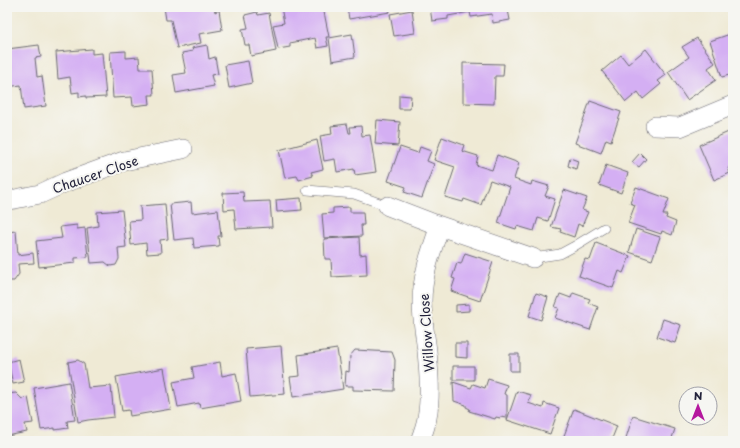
<svg xmlns="http://www.w3.org/2000/svg" width="740" height="448" viewBox="0 0 740 448" font-family="'Playpen Sans',sans-serif">
<rect width="100%" height="100%" fill="#f6f6f2"/>
<filter id="ink" filterUnits="userSpaceOnUse"><feTurbulence type="fractalNoise" baseFrequency=".025" numOctaves="2"/><feDisplacementMap in="SourceGraphic" scale="8" xChannelSelector="R" yChannelSelector="G"/><feConvolveMatrix kernelMatrix="1 2 1 2 8 2 1 2 1" color-interpolation-filters="sRGB"/></filter>
<filter id="wash" filterUnits="userSpaceOnUse"><feTurbulence type="fractalNoise" baseFrequency=".012" numOctaves="4" result="noise"/><feDisplacementMap in="SourceGraphic" scale="16" xChannelSelector="R" yChannelSelector="G"/><feGaussianBlur stdDeviation="0.9" result="paint"/><feColorMatrix in="noise" values="0 0 0 0 0 0 0 0 0 0 0 0 0 0 0 0 0 1.4 0 .05"/><feComposite in="paint" operator="in"/></filter>
<g filter="url(#wash)">
<rect width="100%" height="100%" fill="#efead5"/>
<g id="blocks">
<path fill="#d4aff3" d="M164 7H214L215 12 219 10 222 30 199 34 201 43 177 48 171 20H166Z
M281 7H323L329 37H326L328 46 317 48 315 38 290 43V47L278 49 273 25 284 23Z
M347 7H389L390 12 349 19Z
M430 7H511L512 9 508 10 510 20 493 23 492 14 471 17 470 12 448 16V19L432 21Z
M412 10 415 33 394 36 390 14Z
M257 12 258 15 269 13 276 51 251 56 249 45H245L242 29 248 28 245 15Z
M733 33V74L722 77 710 41Z
M352 34 355 57 332 61 329 38Z
M697 38 715 63 708 68 716 80 687 100 668 72 689 57 682 47Z
M39 45 41 57 35 58 37 77 42 76 46 106 24 109 21 85 7 87V49Z
M207 45 209 59 215 57 218 74 211 75 214 86 176 93 173 75 186 73 182 53 193 51 192 48Z
M92 49V54L102 53 106 97 86 98V96L79 97V92L72 93 70 77 58 79 56 52Z
M646 49 666 75 658 81 661 84 643 99 638 92 626 102 602 71 621 55 628 64Z
M126 51V58L139 57 140 69H152L154 95H149L150 104 133 106 132 97 113 98 110 52Z
M248 61 252 83 229 88 225 65Z
M463 63 504 64 503 76H495L494 104 463 103Z
M399 95 411 96 410 109H399Z
M590 101 621 112 611 141 606 139 601 153 575 143Z
M377 120 400 122 398 146 375 144Z
M347 124 349 133H351L350 127 361 126 362 136 370 135 376 172 355 175 354 169 337 172 335 159 324 161 320 136 332 134 331 126Z
M733 130V165L728 168 730 173 714 180 699 145Z
M442 137 464 145 462 151 478 156 476 165 492 170 497 155 519 163 514 179 531 185 532 181 549 186 545 196 555 199 548 221 538 218 534 231 517 226 516 229 498 223 510 187 490 180 481 205 464 199 463 202 445 197 455 167 434 160Z
M317 140 323 169 311 172 313 176 299 180 297 176 285 178 279 150Z
M400 147 418 153 420 147 431 151 427 161 434 164 422 198 404 192 406 187 388 181Z
M640 153 646 159 639 167 632 162Z
M570 158 578 161 576 169 568 166Z
M606 165 628 173 621 193 599 185Z
M636 187 669 199 663 215H667L666 218 676 222 672 235 662 231 661 234 628 223 635 205 630 203Z
M564 190 587 198 582 210 588 212 582 226 578 224 574 237 560 232 561 229 551 227Z
M243 192 244 202 270 201 272 227 236 229 234 209 224 210 223 193Z
M301 198 302 210 277 212 276 200Z
M191 202 192 213 218 210 221 236H218L219 246 194 248 193 238 174 240 170 204Z
M165 204 168 239 160 240 161 253 147 254 146 243 131 245 129 221 141 220 140 206Z
M350 207V212H363L364 225H361L362 236 324 238 322 214 333 213V208Z
M122 210 126 247 118 248 119 259 116 265 110 266 105 262 91 263 87 228 98 226 97 212Z
M77 225V229L85 228 88 257 75 258V263L39 267 36 241 62 238 60 227Z
M636 229 660 237 652 260 629 252Z
M16 231 18 255 33 253 34 263 18 264 19 274 14 281H7V232Z
M359 237 360 255 366 254 367 275 332 277 331 259H325L324 239Z
M596 243 630 256 623 273 619 271 613 288 579 276 585 259 590 260Z
M465 253 493 262 480 301 451 291 455 279 452 278 457 263 461 264Z
M536 293 548 297 541 320 529 316Z
M573 293 590 299 588 303 598 307 590 330 555 318 559 308 555 307 560 294 571 298Z
M469 304V311L456 312V305Z
M663 319 681 325 675 343 657 337Z
M455 343H467V358L455 357Z
M281 346 285 394 250 397 246 349Z
M337 349 343 389 293 397 290 377 300 376 298 355Z
M355 350 392 352 395 360 394 391 353 390V386H345L346 371 349 372 350 356Z
M510 354H519V371H510Z
M19 359 24 382 13 384 8 362Z
M78 360 84 364 88 388 111 386 114 417 88 420 78 422 68 362Z
M220 362 222 376 236 373 241 401 200 408 199 403 178 407 173 382 194 378 192 367Z
M453 366H474V380H453Z
M164 368 171 409 130 416 129 410 122 411 116 377Z
M488 379 507 385 504 394 507 395V418L500 417V418L496 417 495 419 469 411 470 409 466 407V405L454 401 453 382 471 388 473 384 485 388Z
M69 382 75 420 67 421 68 428 55 430V428L41 430 34 388Z
M517 391 531 395 528 403 543 408 544 403 559 408 550 434 507 420Z
M16 393 22 399 28 397 33 423 25 424 27 432 7 436V394Z
M574 409 617 426 611 441H562Z
M633 416 675 429 671 441H625Z"/>
</g>
</g>
<g filter="url(#ink)">
<use href="#blocks" fill-opacity="0" stroke="#6a6871" stroke-width="1"/>
<g fill="none" stroke-linecap="round" stroke-linejoin="round">
<defs>
<path id="lane" d="M307 190 354 194 388 206
M533 258 560 254 573 247 604 228"/>
<path id="street" d="M655 126 680 127 733 105
M7 200 15 199 40 194 66 182 124 161 183 149
M388 206 440 226 533 258
M420 441C423 433 426 425 427 418 431 396 429 373 427 351 425 335 422 319 422 302 422 276 431 251 440 226"/>
</defs>
<use href="#lane" stroke="#6a6871" stroke-width="10"/>
<use href="#street" stroke="#6a6871" stroke-width="20"/>
<use href="#lane" stroke="#fff" stroke-width="9"/>
<use href="#street" stroke="#fff" stroke-width="19"/>
</g>
</g>
<g text-anchor="middle" dominant-baseline="central" stroke-width="4" stroke-linejoin="round" paint-order="stroke">
<g font-size="13" fill="#22223b" stroke="#f6f6f2">
<text transform="translate(95 174) rotate(-19)">Chaucer Close</text>
<text transform="translate(426 333) rotate(-94)">Willow Close</text>
</g>
</g>
<rect width="740" height="448" fill="none" stroke="#f6f6f2" stroke-width="24"/>
<g transform="translate(698 406)"><circle r="19" fill="#f6f6f2" stroke="#a1a1a9"/>
<path d="M0-3L7 15L0 10L-7 15Z" fill="#b5179e"/>
<text y="-6" font-size="11" font-weight="bold" text-anchor="middle" fill="#22223b">N</text>
</g>
</svg>
